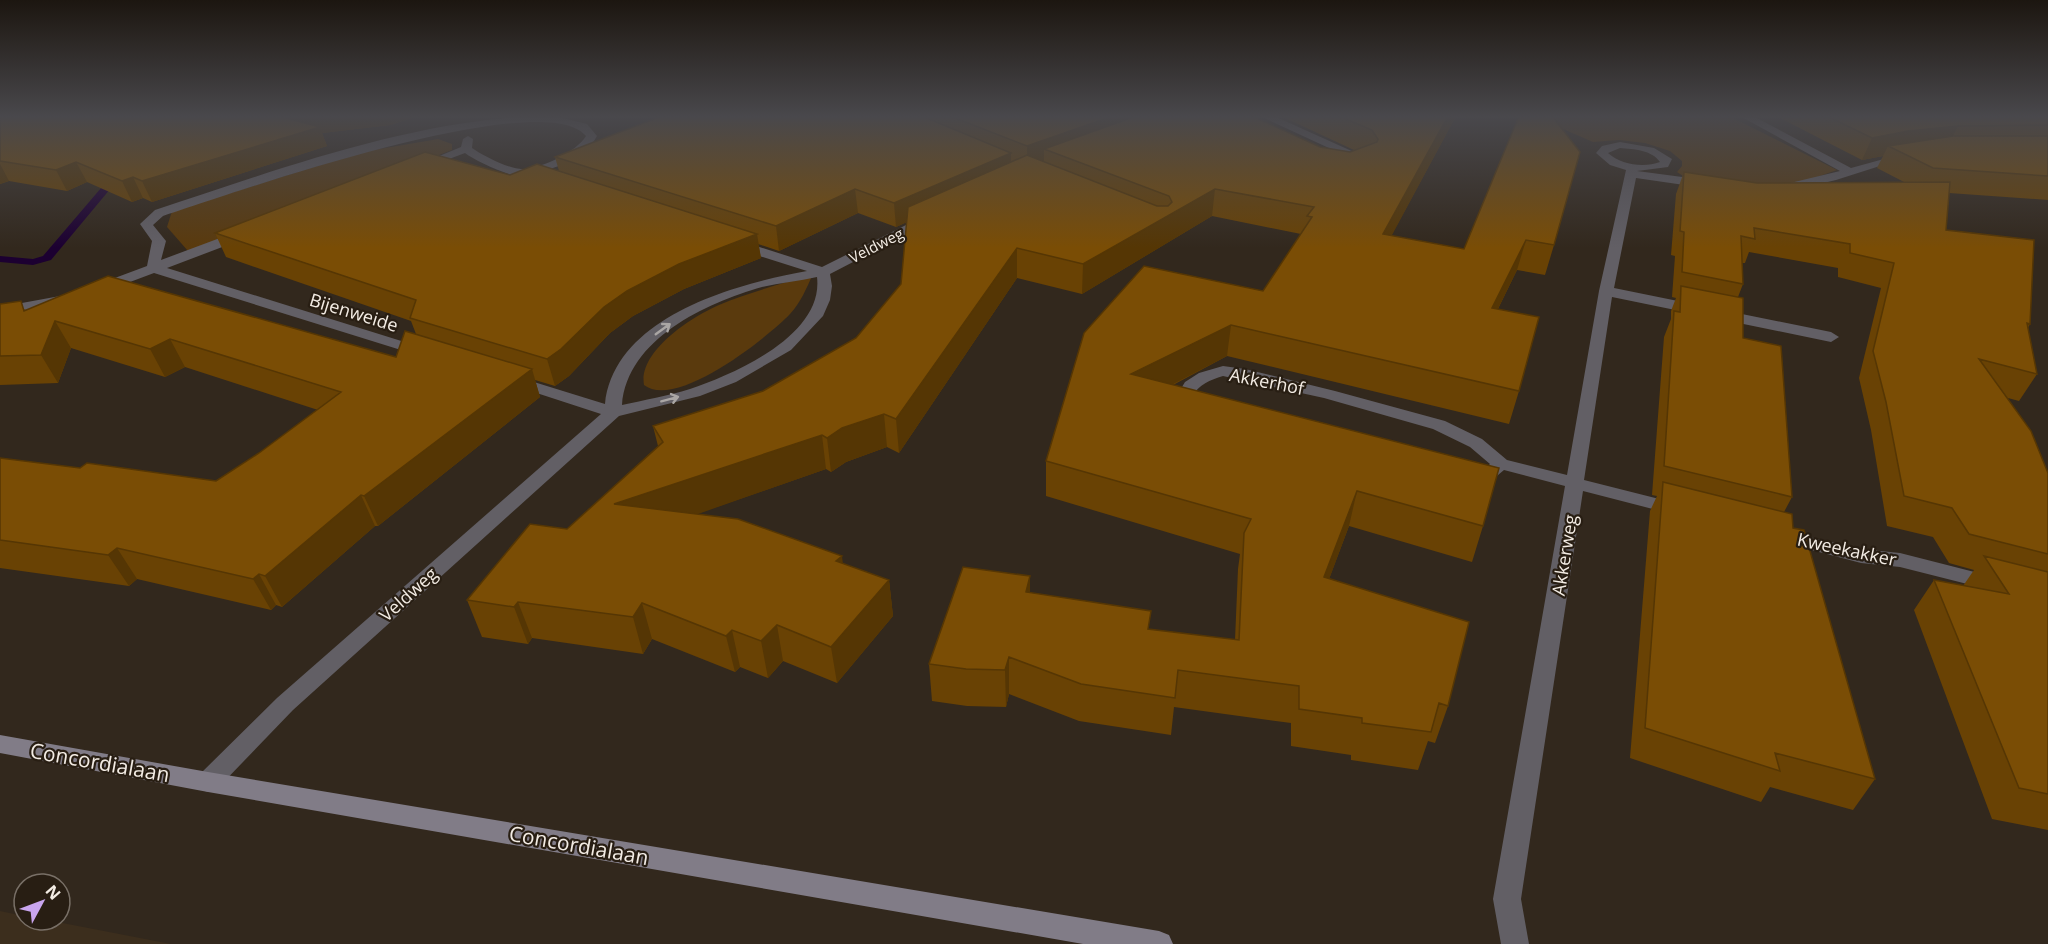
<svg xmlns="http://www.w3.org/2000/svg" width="2048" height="944" viewBox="0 0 2048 944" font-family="'Open Sans',sans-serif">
<rect width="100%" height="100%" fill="#32281d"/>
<path fill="#3c2e1d" d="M0 911 24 916V920H47L171 944H0Z"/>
<path fill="#5a3a0d" d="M1533 116H1729L1837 170 1800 183 1774 185 1683 176 1677 172 1682 166V161L1670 151 1645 143 1619 140 1593 142Z
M438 139 452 144V150L188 251 167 227 172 211 362 152Z
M813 274C806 289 801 302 790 314 767 338 676 410 644 385 638 351 693 316 719 305 749 292 782 284 813 274Z"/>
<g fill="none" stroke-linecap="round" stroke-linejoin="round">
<path fill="#1c0031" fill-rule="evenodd" d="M113 174 121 176 51 260 33 265 0 262V256L33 259 43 256Z"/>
<path fill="#625f65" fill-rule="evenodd" d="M554 116 587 124 597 136C583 161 561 165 535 174L539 177 537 179C522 182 478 163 465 153L425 168 421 169 415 166 461 147 463 139 468 136 473 139 472 148C482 155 512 171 525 169 544 167 576 152 586 136 544 83 227 195 163 216L153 225 166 241 161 260 236 232H246L247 235 246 238 167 268 427 349 430 352 427 355H417L154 273 106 291 101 292 94 288 96 285 147 266 152 241 140 224 155 210C280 169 422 116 554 116Z
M1260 116H1274L1365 157 1369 162 1363 165 1359 164 1357 161Z
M1740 116H1753L1851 168 1902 154 1908 157 1836 180 1790 191 1786 190V184L1840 171Z
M1620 142 1654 148 1672 159 1668 167 1637 171 1705 180 1711 184 1705 188 1636 178 1614 288 1831 332 1839 337 1831 342 1612 297 1584 480 1683 505 1685 509 1683 513 1676 515 1583 491 1521 899 1529 944H1501L1493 899 1565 486 1504 470 1492 480 1460 487 1431 482 1300 452 1186 412 1176 397 1185 382 1199 373 1223 366 1245 369 1335 391 1445 421 1482 439 1507 460 1567 475 1599 291 1626 170 1610 165 1596 153 1602 146ZM1620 148C1634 149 1652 150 1660 162 1644 168 1621 165 1608 153ZM1223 376 1324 398 1433 429 1470 447 1490 464 1480 472 1460 475 1431 472 1311 444 1198 404 1192 397C1199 384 1210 380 1223 376Z
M928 214 932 215 934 218 932 221 830 274 832 286 830 300 823 316 791 350 736 382 700 396 619 416 293 710 217 789 208 792 199 789 196 782 199 775 277 698 601 414 509 384 507 381 509 378H521L605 404C614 317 735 284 807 271L731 247 729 244 731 241H741L822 267ZM817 277C824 335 735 374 690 389 668 396 644 400 622 405 627 339 706 303 762 287 780 283 799 281 817 277Z
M60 296 67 300 65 303 0 315V307Z
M1784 531 1861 549 1900 553 1998 578 2001 583 1998 588 1991 590 1900 567 1861 563 1777 541 1774 537 1777 533Z"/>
<path fill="#817c87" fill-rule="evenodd" d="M0 735 208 772 1159 931 1169 935 1173 944H1083L208 792 0 753Z"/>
</g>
<path fill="#694204" d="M0 116H418L390 125 322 133 327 146 152 202 143 198 132 202 87 182 67 191 9 181 0 184Z
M662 116H1252L1320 147 1350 152 1354 150 1283 117V116H1456L1391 236 1464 249 1519 116 1554 245 1545 275 1517 270 1498 309 1519 391 1509 424 1227 356 1173 385 1483 526 1472 562 1349 526 1329 579 1448 706 1435 743 1428 741 1418 770 1351 760V755L1291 746V723L1174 707 1171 735 1079 721 1009 694 1006 707 967 706 932 701 929 664 1030 576V593L1149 629 1235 640 1238 569 1240 554 1046 496V461L1263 291 1301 234 1212 216 1082 294 1017 278 899 453 887 447 846 462 831 472 826 469 696 514 889 580 893 616 837 683 783 661 768 678 740 667 735 672 652 639 643 654 532 638 528 644 482 637 467 600 567 529 658 446 653 426 763 391 856 338 901 284 907 222 896 227 858 213 779 251 758 244 761 258 684 289 633 316 610 333 569 376 555 386 535 380 540 397 378 526H375L282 607 276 605 271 610 137 579 129 586 0 568V458L80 468 216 481 259 453 318 410 185 367 165 377 71 348 58 383 0 385V304L27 310 396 357 416 334 411 321 226 257 215 233 510 175 559 171 555 157Z
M1776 116H2048V200L1949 193 1946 230 2030 324 2028 328 2037 374 2019 401 2008 398 2048 473V830L1992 819 1914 610 1934 580 1963 586 1974 570 1949 563 1933 537 1887 526 1871 430 1859 378 1881 288 1838 277V268L1749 252 1745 263H1742L1743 284 1738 297 1743 338 1792 497 1784 512 1793 528 1875 779 1853 810 1770 787 1761 802 1630 758 1650 511 1657 496 1652 495 1664 337 1671 319V311L1676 298 1672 297 1675 256 1671 255 1676 194 1684 172 1757 183 1904 182 1877 168 1883 156 1862 160Z"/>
<path fill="#553604" d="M300 116H418L390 125 322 133 327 146 152 202 142 181 286 118Z
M1113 116H1178L1044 149V162L1027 169V146Z
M1448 116H1456L1377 263 1383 234Z
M1958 126 1947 147 1888 146 1883 156 1862 160 1872 138 1908 131Z
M1011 153V175L896 227 894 203Z
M76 162 87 182 67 191 56 170Z
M0 164 9 181 0 184Z
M133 177 143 198 132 202 122 181Z
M855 189 858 213 779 251 776 226Z
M1215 189 1212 216 1082 294 1083 264Z
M757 234 761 258 684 289 633 316 610 333 569 376 555 386 547 359 604 307 627 291 679 264Z
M1526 240 1517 270 1483 339 1492 308Z
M1017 248V278L899 453 896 419Z
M55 321 71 348 58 383 41 355Z
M1231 325 1227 356 1129 407 1131 374Z
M170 339 185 367 165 377 150 349Z
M532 369 540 397 378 526 364 496Z
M884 414 887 447 846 462 831 472 827 438 842 428Z
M822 435 826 469 624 540 614 504Z
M1357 491 1349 526 1316 614 1324 577Z
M361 495 375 526 282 607 265 576Z
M117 548 137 579 129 586 108 555Z
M842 556 846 592 836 561Z
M259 574 276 605 271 610 253 579Z
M1030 576V613L1026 592Z
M889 580 893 616 837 683 831 647Z
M518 602 532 638 528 644 514 607Z
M642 603 652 639 643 654 633 617Z
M777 625 783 661 768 678 761 641Z
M732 630 740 667 735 672 726 636Z
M1009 657V694L1006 707 1005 670Z"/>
<path fill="#7a4d05" stroke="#553604" stroke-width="1.5" d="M0 116H300L286 118 320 127 142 181 133 177 122 181 76 162 56 170 0 161Z
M662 116H922L1011 153 894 203 855 189 776 226 555 157Z
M950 116H1113L1027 146Z
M1136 116H1252L1320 147 1350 152 1377 142 1378 139 1372 130 1339 116H1448L1383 234 1464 249 1519 116H1552L1580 152 1554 245 1526 240 1492 308 1539 317 1519 391 1231 325 1131 374 1499 468 1483 526 1357 491 1324 577 1469 622 1448 706 1439 703 1431 732 1362 723V718L1299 709V686L1178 670 1175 698 1081 684 1009 657 1005 670 966 669 929 664 963 567 1030 576 1026 592 1151 611 1148 629 1239 640 1244 533 1251 519 1046 461 1084 333 1144 266 1263 291 1312 217 1307 216 1314 207 1215 189 1083 264 1017 248 896 419 884 414 842 428 827 438 822 435 614 504 738 519 842 556 836 561 889 580 831 647 777 625 761 641 732 630 726 636 642 603 633 617 518 602 514 607 467 600 530 524 567 529 663 442 653 426 763 391 856 338 901 284 908 207 1027 155 1157 206H1168L1172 202 1169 196 1044 149Z
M1827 116H2048V125L1958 126 1908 131 1872 138Z
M1953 136H2048V176L1933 168 1888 146Z
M425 152 510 175 537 164 757 234 679 264 627 291 604 307 561 349 547 359 410 318 416 300 215 233Z
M1684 172 1757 183 1950 182 1946 230 2034 240 2030 324 2027 323 2037 374 1979 359 2031 431 2048 473V554L1969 534 1952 508 1904 496 1886 402 1873 351 1894 263 1850 253V244L1754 228 1755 239 1741 236 1743 284 1682 272 1684 232 1680 231Z
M108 276 396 357 405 331 532 369 364 496 361 495 265 576 259 574 253 579 117 548 108 555 0 540V458L80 468 87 463 216 481 259 453 341 392 170 339 150 349 55 321 41 355 0 356V304L21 301 24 311Z
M1681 286 1743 298V338L1781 346 1792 497 1664 466 1674 311 1680 312Z
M1663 482 1792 514 1793 528 1804 530 1875 779 1775 753 1780 771 1645 728Z
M1984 556 2048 572V794L2019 788 1934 580 2009 594Z"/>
<defs><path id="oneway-shaft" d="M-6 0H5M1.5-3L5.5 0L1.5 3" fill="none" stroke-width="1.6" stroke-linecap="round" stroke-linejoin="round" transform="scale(1.5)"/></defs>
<g stroke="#aaa6a4">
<use href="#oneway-shaft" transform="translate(663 329) rotate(-36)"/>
<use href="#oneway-shaft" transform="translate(670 399) rotate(-15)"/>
</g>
<linearGradient id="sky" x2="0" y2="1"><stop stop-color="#1c1610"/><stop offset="0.47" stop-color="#49484c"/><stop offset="1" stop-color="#49484c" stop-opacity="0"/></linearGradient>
<rect width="2048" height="248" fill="url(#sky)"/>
<g text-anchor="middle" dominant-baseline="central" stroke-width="4.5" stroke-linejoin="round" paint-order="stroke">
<g font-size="15" fill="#f3ece4" stroke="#281e13">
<text transform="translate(876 245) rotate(-27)">Veldweg</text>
</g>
<g font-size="18" fill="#f3ece4" stroke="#281e13">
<text transform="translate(354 312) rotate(17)">Bijenweide</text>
<text transform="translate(1267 381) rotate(11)">Akkerhof</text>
<text transform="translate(1847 549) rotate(12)">Kweekakker</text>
<text transform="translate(1564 555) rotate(-81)">Akkerweg</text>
<text transform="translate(408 594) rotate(-42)">Veldweg</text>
</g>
<g font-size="21" fill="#f3ece4" stroke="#281e13">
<text transform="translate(100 762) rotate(10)">Concordialaan</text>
<text transform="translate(579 845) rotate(10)">Concordialaan</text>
</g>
</g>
<g transform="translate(42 902) rotate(49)"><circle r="28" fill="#281e13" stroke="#797067" stroke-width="1.5"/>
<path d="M0-4.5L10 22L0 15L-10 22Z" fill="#c9a5ee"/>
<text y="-9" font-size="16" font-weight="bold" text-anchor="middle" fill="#f3ece4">N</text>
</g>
</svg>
